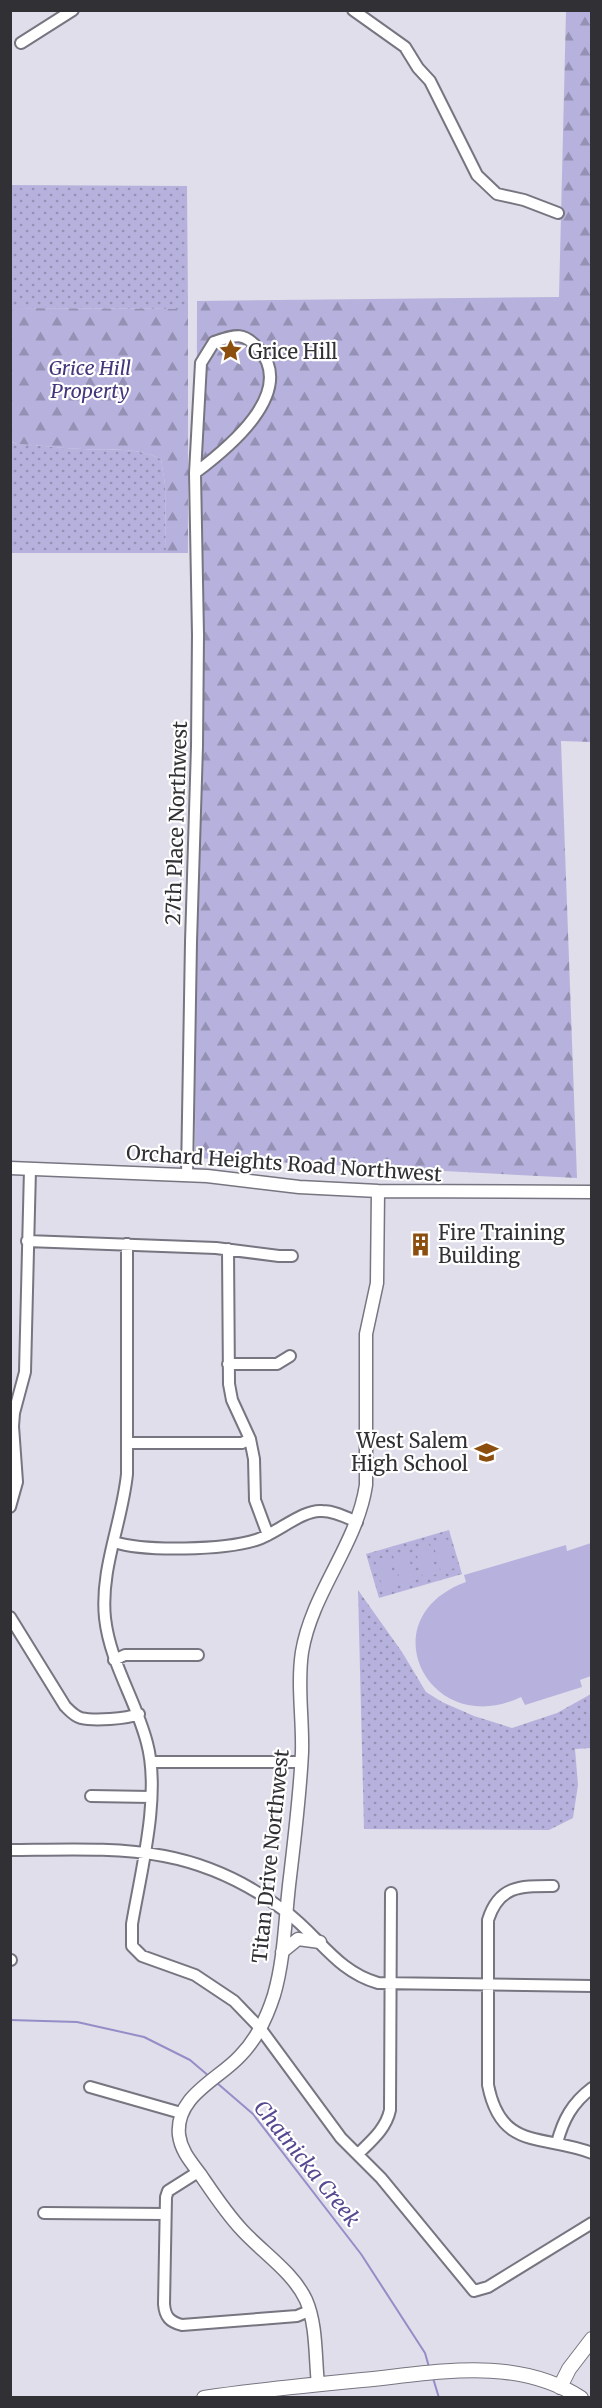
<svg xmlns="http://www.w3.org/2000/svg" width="602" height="2408" viewBox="0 0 602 2408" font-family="Merriweather,serif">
<defs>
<pattern id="grass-dots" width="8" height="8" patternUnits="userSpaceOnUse" patternTransform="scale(1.5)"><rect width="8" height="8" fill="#b7b2dd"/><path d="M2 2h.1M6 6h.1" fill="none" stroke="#9591b4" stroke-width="1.8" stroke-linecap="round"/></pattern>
<pattern id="forest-firs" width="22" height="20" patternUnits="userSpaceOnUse" patternTransform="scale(1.5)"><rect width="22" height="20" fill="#b7b2dd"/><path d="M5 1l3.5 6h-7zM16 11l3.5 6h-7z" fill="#9591b4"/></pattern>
</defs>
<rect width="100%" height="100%" fill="#dfdeea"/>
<path fill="url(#grass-dots)" d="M11 185 187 186 188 309 11 308Z
M10 441 17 444C39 445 61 448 83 449 109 450 137 447 161 459L165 485 166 553H11Z
M449 1530 462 1574 379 1598 366 1554Z
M358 1590 402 1652 426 1692 442 1702 474 1716 512 1728 557 1713 591 1694V1748L575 1749 578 1785 573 1818 549 1830 364 1829Z"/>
<path fill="url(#forest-firs)" d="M566 11H591L592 742 561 741 577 1178 195 1158 197 301 559 297Z
M10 308 188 309V553H166L165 485 161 459C137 447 109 450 82 449 60 448 38 445 17 444L11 441Z"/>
<path fill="#b7b2dd" d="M447 1539 455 1568 441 1572 433 1543Z
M591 1543V1676L580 1680 582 1687 525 1705 521 1697C429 1741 367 1618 466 1582L464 1575 566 1545 567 1551Z
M429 1544 437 1574 423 1578 415 1548Z
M407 1551 415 1580 401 1584 393 1555Z
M388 1556 397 1586 383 1590 375 1560Z"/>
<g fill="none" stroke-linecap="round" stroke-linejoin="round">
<path stroke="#958dc7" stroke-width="2" d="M10 2020 77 2022 144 2037 190 2060 210 2077
M217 2083 253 2114 361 2254 425 2353 429 2367
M433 2378 439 2398"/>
<defs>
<path id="minor" d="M353 10 405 47 418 68 430 81 477 175 497 194 524 200 558 213
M21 43 73 10
M187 1175 191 942 197 746 198 635 195 473C227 449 297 393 259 349 243 331 235 335 214 342L201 363 195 473
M27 1241 216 1248 279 1256H292
M127 1244V1474C122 1523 100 1569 105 1618 110 1663 136 1700 147 1743 161 1795 141 1871 132 1924V1946L142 1956 195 1975 234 2001 260 2028 341 2138 381 2178 474 2291 488 2287 592 2223
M228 1249 229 1384 232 1400 250 1439 254 1459 255 1500 268 1535
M228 1364H277L290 1356
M128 1443H242L250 1439
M10 1507 17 1482 13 1426 14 1413 25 1372 30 1169
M114 1542C145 1552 224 1550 256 1540 276 1534 303 1509 322 1511 334 1511 346 1517 357 1522
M10 1617 65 1706C70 1711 74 1716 81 1718 94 1721 126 1719 139 1714
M114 1660 125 1655H198
M151 1762H301
M91 1796 151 1797
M10 1850C119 1849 193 1842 285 1911 319 1936 336 1971 378 1983L592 1986
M553 1886C521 1886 499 1885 488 1920V2085C501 2151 542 2134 592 2153
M10 1960H11
M90 2087 181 2113
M557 2143C563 2120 572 2103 592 2088
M358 2154C371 2141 386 2129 390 2110L391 1893
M198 2172 168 2191 166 2197 164 2304C165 2317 170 2322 182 2325L297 2316 309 2311
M44 2213 165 2214"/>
<path id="tertiary" d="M10 1168 207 1176 299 1187 378 1191 592 1192
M282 1952 298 1939 320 1942
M318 2384C315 2358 317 2325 306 2300 293 2272 262 2252 242 2230 226 2213 213 2193 200 2174 191 2162 181 2151 179 2135 175 2096 218 2080 240 2056 256 2040 267 2017 274 1995 285 1957 285 1916 290 1877 295 1835 300 1794 302 1752 303 1719 297 1685 302 1652 312 1592 357 1545 366 1485V1334L377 1283 378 1191"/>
<path id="secondary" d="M560 2387 569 2369 592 2339
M204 2398C256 2390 309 2385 362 2380 435 2373 515 2355 581 2398"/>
</defs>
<use href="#minor" stroke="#767580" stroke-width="14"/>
<use href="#tertiary" stroke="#767580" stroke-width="15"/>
<use href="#secondary" stroke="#767580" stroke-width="16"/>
<use href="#minor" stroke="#fff" stroke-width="10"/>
<use href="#tertiary" stroke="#fff" stroke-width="12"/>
<use href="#secondary" stroke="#fff" stroke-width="14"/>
</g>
<defs>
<symbol id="sight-bare" viewBox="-9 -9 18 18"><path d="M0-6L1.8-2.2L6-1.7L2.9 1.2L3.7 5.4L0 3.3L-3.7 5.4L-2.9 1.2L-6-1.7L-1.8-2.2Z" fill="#8b4e0e" stroke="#fff" stroke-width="2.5" paint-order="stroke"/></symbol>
<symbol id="building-bare" viewBox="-9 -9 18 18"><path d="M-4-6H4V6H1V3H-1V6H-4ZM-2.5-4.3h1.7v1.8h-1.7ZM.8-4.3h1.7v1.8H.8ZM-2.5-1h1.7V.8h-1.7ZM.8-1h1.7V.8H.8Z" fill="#8b4e0e" stroke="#fff" stroke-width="2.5" paint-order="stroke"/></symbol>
<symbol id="school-bare" viewBox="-9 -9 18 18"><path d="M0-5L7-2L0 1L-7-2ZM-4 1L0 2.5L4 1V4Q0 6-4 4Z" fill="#8b4e0e" stroke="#fff" stroke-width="2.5" paint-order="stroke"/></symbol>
</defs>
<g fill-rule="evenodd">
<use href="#sight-bare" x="214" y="334" width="33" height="33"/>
<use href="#building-bare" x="404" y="1228" width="33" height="33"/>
<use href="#school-bare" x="470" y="1436" width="33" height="33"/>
</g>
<g text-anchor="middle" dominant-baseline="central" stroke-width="4.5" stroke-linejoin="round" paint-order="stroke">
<g font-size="20" fill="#303035" stroke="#fff" text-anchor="start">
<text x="248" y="351">Grice Hill</text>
<text x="438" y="1232">Fire Training<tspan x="438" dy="23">Building</tspan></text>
<text x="468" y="1440" text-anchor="end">West Salem<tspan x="468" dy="23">High School</tspan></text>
</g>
<g font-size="20" font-style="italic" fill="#45367c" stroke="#fff">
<text x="90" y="367">Grice Hill<tspan x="90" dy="23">Property</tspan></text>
</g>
<g font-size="20" fill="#303035" stroke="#fff">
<text transform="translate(176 823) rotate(-88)">27th Place Northwest</text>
<text transform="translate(284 1163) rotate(4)">Orchard Heights Road Northwest</text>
<text transform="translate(270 1856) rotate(-84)">Titan Drive Northwest</text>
</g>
<g font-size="21" font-style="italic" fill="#574991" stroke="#fff">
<text transform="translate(307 2163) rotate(51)">Chatnicka Creek</text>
</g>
</g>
<rect width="602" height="2408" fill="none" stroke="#303035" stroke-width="24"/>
</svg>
